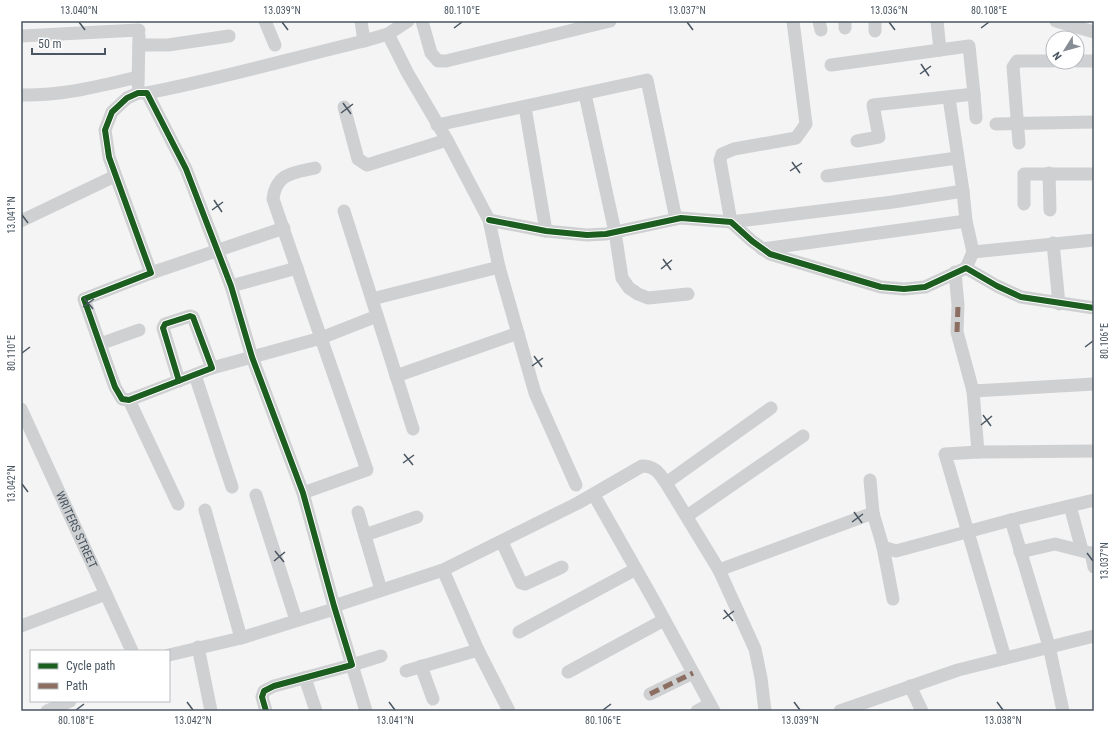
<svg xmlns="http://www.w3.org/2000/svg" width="1115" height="732" viewBox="0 0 1115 732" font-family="'Roboto Condensed',sans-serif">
<rect width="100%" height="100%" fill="#f4f4f4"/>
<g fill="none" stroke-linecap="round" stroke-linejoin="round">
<g stroke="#ced0d2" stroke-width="13">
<path d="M265 21 275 45"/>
<path d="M408 21 388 34 407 72 447 140 489 220 499 267 535 393 576 485"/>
<path d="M422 21 431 53 438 61H446L610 21"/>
<path d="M793 21 806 124 796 138 734 149 722 154 720 160 731 222 893 202 963 191 966 221 973 252 966 268"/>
<path d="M819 21 821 30"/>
<path d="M845 21V28"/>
<path d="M875 21V31"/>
<path d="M937 21 940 50"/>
<path d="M1056 21 1094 32"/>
<path d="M21 36 139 30"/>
<path d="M364 41 388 34"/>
<path d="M139 45H168L229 36"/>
<path d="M1077 61H1094"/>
<path d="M831 65 969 46 974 94 873 105 879 137 857 141"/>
<path d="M138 85 139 36"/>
<path d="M147 93C220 79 292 58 364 41L361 21"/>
<path d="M585 94 615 232 622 278 629 288 638 294 648 298 688 294"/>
<path d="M974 94 976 118"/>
<path d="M21 95C62 96 99 86 138 77"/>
<path d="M949 98 963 191"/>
<path d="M344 107 358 159 367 165 447 140"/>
<path d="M525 107 546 231"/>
<path d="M996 124 1094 122"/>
<path d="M437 125 647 80 676 219"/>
<path d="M1019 143 1013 67 1017 61H1053"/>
<path d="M1049 173 1050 210"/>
<path d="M827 176 957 158"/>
<path d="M1024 204V174H1094"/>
<path d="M344 211 413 429"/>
<path d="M489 220 546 231 587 235 606 234 681 218 731 222 752 241 770 254 881 287 904 289 925 287 966 268 997 286 1021 297 1094 308"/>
<path d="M21 221 115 176"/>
<path d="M1053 243 1059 304"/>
<path d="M762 249 966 221"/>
<path d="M973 252 1094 240"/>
<path d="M955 272 958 305 957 332 973 391 1094 384"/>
<path d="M151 273 284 228"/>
<path d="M231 286 297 268"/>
<path d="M372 299 499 267"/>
<path d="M100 344 139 330"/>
<path d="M212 368 321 338 273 199C276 173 293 173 315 168"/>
<path d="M195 375 232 487"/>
<path d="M396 376 518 333"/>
<path d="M179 381 163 328 165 324 190 316 193 317 212 368 129 400 122 399 115 387 84 299 151 273 109 157 105 130 112 112 127 98 138 93H147L186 169 231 286 252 357 303 493 334 606 352 665 274 686 264 691 262 697 266 711"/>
<path d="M973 391 978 452 945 454 1005 658"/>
<path d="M129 400 178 504"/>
<path id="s1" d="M21 409 132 651"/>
<path d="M978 452 1094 451"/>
<path d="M870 480 873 513"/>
<path d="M666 483 771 408"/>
<path d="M303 493 367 470 321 338 377 316"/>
<path d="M256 495 296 620"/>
<path d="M594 495 653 599 714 711"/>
<path d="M1070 506 1082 550"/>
<path d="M205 510 241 638"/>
<path d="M358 512 381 590"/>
<path d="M687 516 803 436"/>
<path d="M1011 520 1049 646 1063 711"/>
<path d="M365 535 417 517"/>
<path d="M502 542 521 583 525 584 562 567"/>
<path d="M883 547 893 599"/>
<path d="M1020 552 1055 544 1094 554"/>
<path d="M1091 553 1094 567"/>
<path d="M719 570 873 513 883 547 896 551 1011 520 1094 500"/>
<path d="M334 606 443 570 578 503 642 466C655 466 659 473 666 483L719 570 755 649 761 678 765 711"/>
<path d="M21 626 106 594"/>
<path d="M519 632 636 569"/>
<path d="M198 647 211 711"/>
<path d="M478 650 509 711"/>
<path d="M169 655 241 638 334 609"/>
<path d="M421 666 433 699"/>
<path d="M406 671 478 650 443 570"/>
<path d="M568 672 664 620"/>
<path d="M305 678 316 711"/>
<path d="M910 686 922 711"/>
<path d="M650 694 693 673"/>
<path d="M47 711 70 701"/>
<path d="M366 711 352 665 381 656"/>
<path d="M697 711 710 704"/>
<path d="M840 711 958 670 1094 636"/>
</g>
<path stroke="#8d6e63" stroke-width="5" stroke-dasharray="10 5" stroke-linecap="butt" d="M957 332 958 305
M650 694 693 673"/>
<defs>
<path id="cycleway" d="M489 220 546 231 587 235 606 234 681 218 731 222 752 241 770 254 881 287 904 289 925 287 966 268 997 286 1021 297 1094 308
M179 381 163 328 165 324 190 316 193 317 212 368 129 400 122 399 115 387 84 299 151 273 109 157 105 130 112 112 127 98 138 93H147L186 169 231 286 252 357 303 493 334 606 352 665 274 686 264 691 262 697 266 711"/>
</defs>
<use href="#cycleway" stroke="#fff" stroke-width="8"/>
<use href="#cycleway" stroke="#1b5e20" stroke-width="6"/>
</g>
<path fill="none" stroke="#4a5661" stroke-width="1.5" d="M79 22 85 30M282 22 288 30M687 22 693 30M889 22 895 30M454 28 462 22M981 28 989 22M921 64 929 76M920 74 931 66M343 103 351 114M341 113 353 104M792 162 800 173M790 171 802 163M214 200 222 212M212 210 223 202M22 215 28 223M663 259 671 270M661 269 672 260M84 298 93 309M83 307 94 299M1085 347 1093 341M22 353 30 347M534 356 542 367M532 366 543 358M983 415 991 426M981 425 992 416M404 454 413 465M403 463 414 455M22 484 28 492M854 512 862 523M852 522 863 514M275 551 284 562M1087 553 1093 561M274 561 285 552M724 610 733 621M723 619 734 611M187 702 193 710M389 702 395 710M794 702 800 710M997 702 1003 710M76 710 84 704M603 710 611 704"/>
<g text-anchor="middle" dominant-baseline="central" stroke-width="4" stroke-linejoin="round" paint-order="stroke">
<g font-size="12" fill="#4a5661" stroke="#fff">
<text stroke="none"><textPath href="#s1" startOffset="133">WRITERS STREET</textPath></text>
</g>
</g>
<rect width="1115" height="732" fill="none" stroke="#ffffff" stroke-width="44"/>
<rect x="30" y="650" width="140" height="52" fill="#ffffff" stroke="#b7bbc0"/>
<rect x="38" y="663" width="20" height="6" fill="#1b5e20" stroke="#b7bbc0"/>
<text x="66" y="670" font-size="12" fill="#4a5661">Cycle path</text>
<rect x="38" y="683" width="20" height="6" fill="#8d6e63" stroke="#b7bbc0"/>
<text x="66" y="690" font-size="12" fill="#4a5661">Path</text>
<g transform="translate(1065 50) rotate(233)"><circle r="19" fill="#ffffff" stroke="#b7bbc0"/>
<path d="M0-3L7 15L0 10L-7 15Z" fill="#868d94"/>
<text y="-6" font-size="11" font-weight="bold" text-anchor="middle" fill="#4a5661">N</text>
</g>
<path d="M32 48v6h73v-6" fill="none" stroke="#4a5661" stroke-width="2"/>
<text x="38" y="48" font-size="12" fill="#4a5661" stroke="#ffffff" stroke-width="3" paint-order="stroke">50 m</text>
<rect x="22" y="22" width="1071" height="688" fill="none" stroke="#4a5661" stroke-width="1.5"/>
<g font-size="10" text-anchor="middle" fill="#4a5661">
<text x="79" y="14">13.040°N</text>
<text x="282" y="14">13.039°N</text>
<text x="462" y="14">80.110°E</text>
<text x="687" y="14">13.037°N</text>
<text x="889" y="14">13.036°N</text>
<text x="989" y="14">80.108°E</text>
<text transform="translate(11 215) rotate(-90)" y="4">13.041°N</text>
<text transform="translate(1104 341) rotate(-90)" y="4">80.106°E</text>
<text transform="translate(11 353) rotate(-90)" y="4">80.110°E</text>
<text transform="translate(11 484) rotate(-90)" y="4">13.042°N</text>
<text transform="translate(1104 561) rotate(-90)" y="4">13.037°N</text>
<text x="76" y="724">80.108°E</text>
<text x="193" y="724">13.042°N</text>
<text x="395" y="724">13.041°N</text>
<text x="603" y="724">80.106°E</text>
<text x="800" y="724">13.039°N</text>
<text x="1003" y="724">13.038°N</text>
</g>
</svg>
